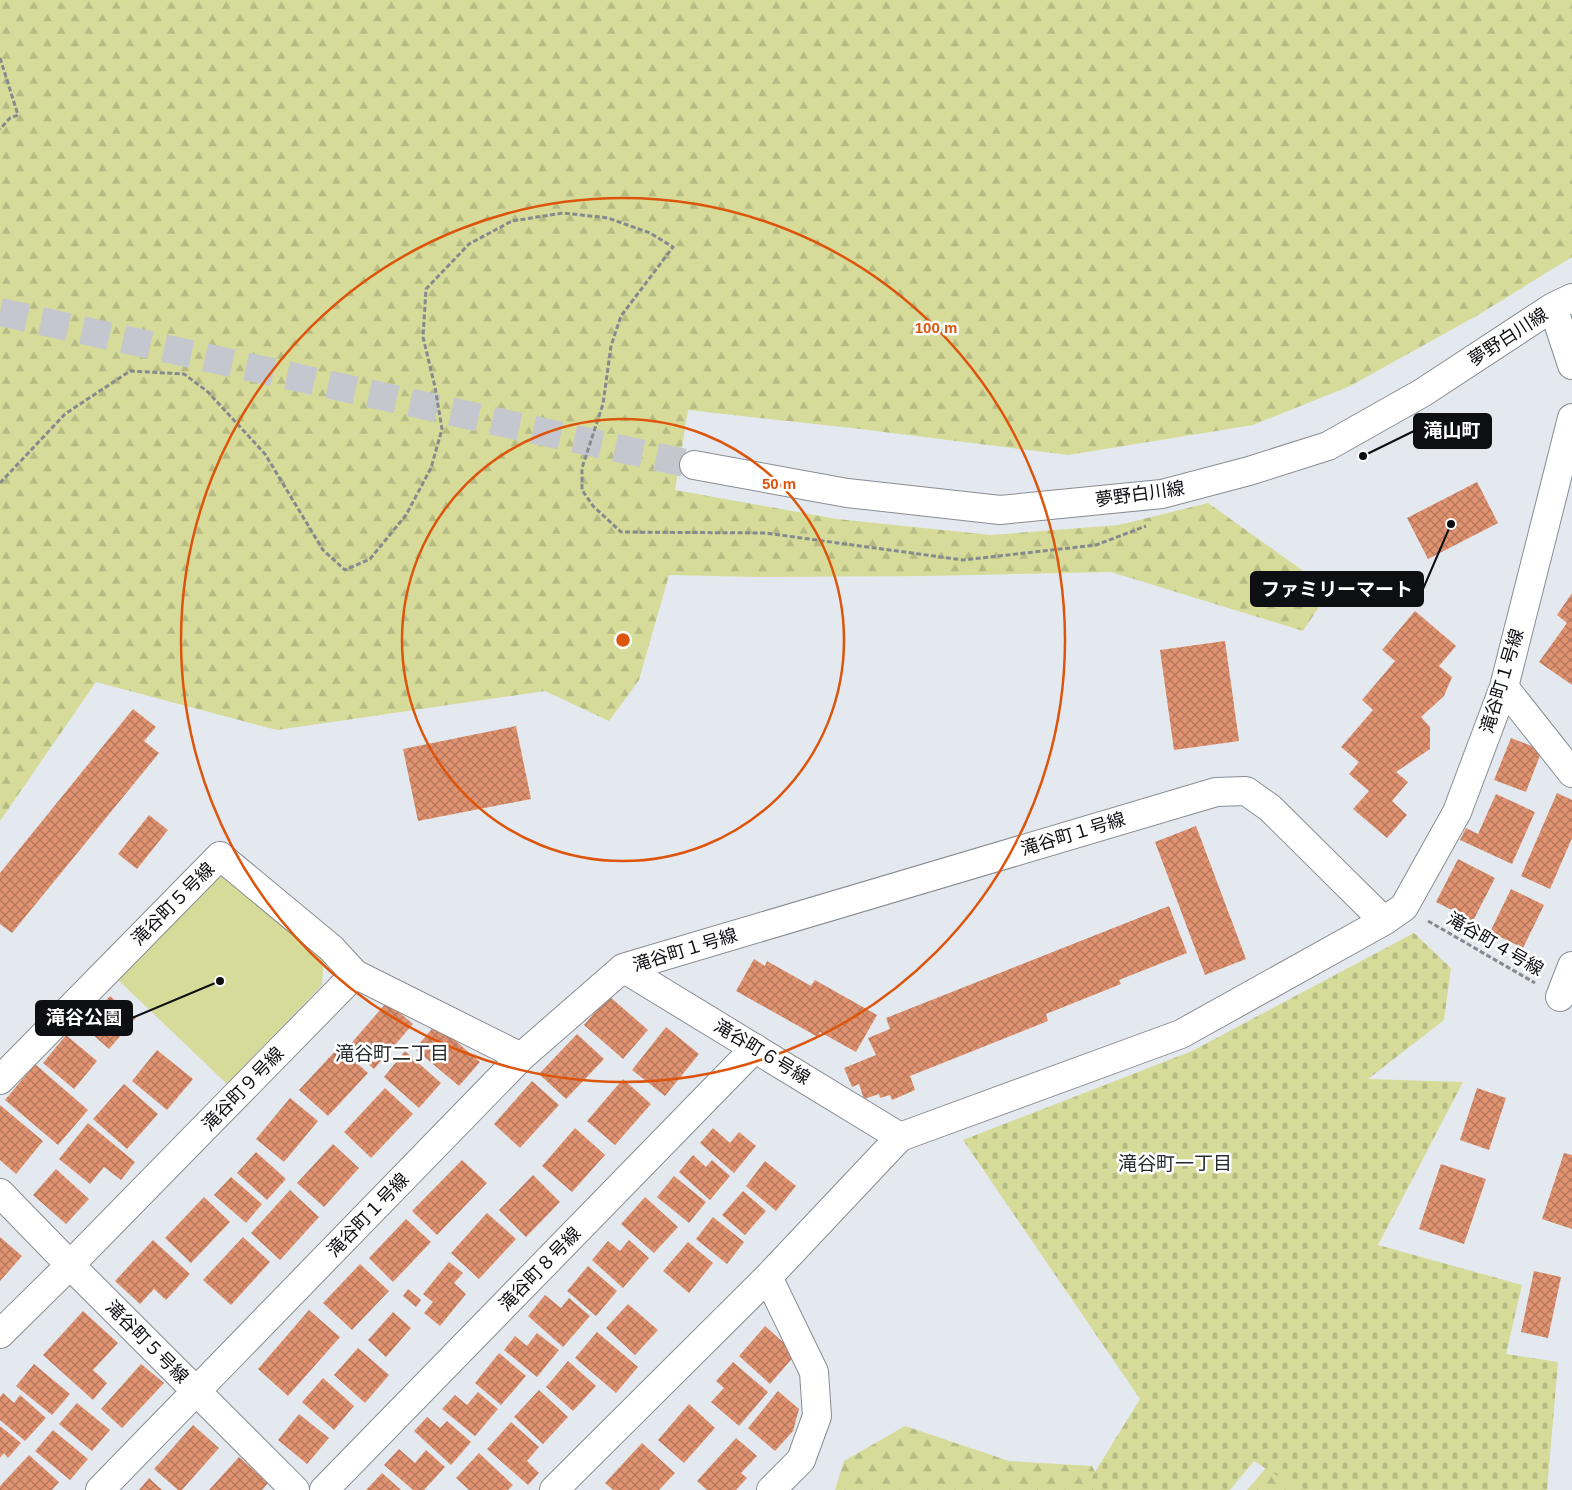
<svg xmlns="http://www.w3.org/2000/svg" width="1572" height="1490" viewBox="0 0 1572 1490" font-family="Arial,'Noto Sans JP',sans-serif">
<defs>
<pattern id="forest-firs" width="22" height="20" patternUnits="userSpaceOnUse" patternTransform="scale(1.25)"><rect width="22" height="20" fill="#d6db99"/><path d="M5 1l3.5 6h-7zM16 11l3.5 6h-7z" fill="#b6bb83"/></pattern>
<pattern id="cemetery-stones" width="16" height="16" patternUnits="userSpaceOnUse" patternTransform="scale(1.25)"><rect width="16" height="16" fill="#d6db99"/><path d="M2 7V4a2 2 0 0 1 4 0v3zM10 15v-3a2 2 0 0 1 4 0v3z" fill="#b6bb83"/></pattern>
<pattern id="building-cross-hatch" width="8" height="8" patternUnits="userSpaceOnUse" patternTransform="scale(1.25)"><rect width="8" height="8" fill="#e09371"/><path d="M0 0l8 8M0 8l8-8" fill="none" stroke="#b4765b"/></pattern>
</defs>
<rect width="100%" height="100%" fill="#e4e9ef"/>
<path fill="#d6db99" d="M232 876 324 952 322 985 227 1084 115 977 208 879Z"/>
<path fill="url(#forest-firs)" d="M0 0H1572V257L1478 315 1350 386 1253 425 1068 455 860 429 688 410 675 490 837 519 991 535 1119 525 1208 503 1330 590 1303 631 1111 572 925 576 758 577 669 575 639 680 609 721 545 691 277 730 96 682 0 821Z
M905 1426 1009 1461 1092 1466 1104 1490H835L844 1461Z
M1272 1461 1314 1490H1247Z"/>
<path fill="url(#cemetery-stones)" d="M1414 933 1451 968 1444 1020 1368 1079 1463 1082 1378 1245 1522 1285 1506 1354 1558 1362 1547 1490H1299L1254 1461 1230 1490H1097L1090 1480 1140 1399 963 1140 1192 1051Z"/>
<path fill="url(#building-cross-hatch)" d="M1477 482 1498 523 1428 559 1407 518Z
M1572 593V685L1539 662 1567 623 1557 615Z
M1415 611 1456 646 1439 666 1452 677 1444 696 1421 717 1430 727V749L1396 772 1408 782 1392 801 1407 815 1387 838 1353 809 1369 791 1349 774 1359 762 1341 747 1373 710 1362 700 1395 661 1382 650Z
M1225 641 1239 741 1174 750 1160 650Z
M133 709 156 727 144 741 159 753 12 933 0 924V873Z
M516 726 531 799 418 821 403 749Z
M1511 738 1542 750 1526 792 1494 780Z
M1557 793 1572 800V838L1550 889 1521 876Z
M1496 794 1535 812 1512 864 1460 840 1466 828 1478 834Z
M149 815 168 830 137 869 118 854Z
M1196 826 1246 959 1205 975 1155 842Z
M1458 859 1495 878 1473 921 1436 902Z
M1511 889 1544 905 1523 948 1490 932Z
M1169 906 1187 953 1119 980 1121 984 1046 1014 1048 1021 910 1076 915 1090 892 1100 890 1095 880 1098 879 1094 864 1099 859 1084 852 1087 844 1068 876 1055 868 1038 890 1029 886 1018Z
M754 959 765 966 767 961 811 986 815 980 877 1015 856 1052 820 1032 818 1037 736 991Z
M110 996 136 1018 109 1049 83 1026Z
M609 996 648 1030 623 1059 584 1025Z
M387 1002 413 1024 374 1069 348 1047Z
M436 1024 480 1062 459 1086 415 1049Z
M666 1027 699 1054 665 1096 632 1070Z
M577 1034 604 1059 566 1099 539 1074Z
M66 1035 97 1061 74 1089 43 1063Z
M339 1047 368 1073 328 1116 299 1090Z
M157 1050 193 1079 167 1110 132 1081Z
M405 1051 441 1083 419 1108 384 1077Z
M35 1064 88 1110 58 1145 5 1100Z
M623 1079 651 1104 615 1145 587 1121Z
M532 1081 559 1105 520 1148 494 1124Z
M124 1084 158 1114 127 1149 93 1119Z
M385 1088 413 1114 371 1158 344 1132Z
M1477 1088 1506 1098 1489 1150 1460 1140Z
M290 1098 318 1121 284 1162 256 1139Z
M0 1105 43 1141 16 1174 0 1160Z
M88 1123 135 1162 121 1180 104 1167 90 1184 59 1159Z
M575 1128 605 1155 572 1192 542 1166Z
M713 1128 730 1143 739 1132 756 1146 734 1173 700 1143Z
M333 1144 359 1168 324 1207 297 1183Z
M256 1152 286 1179 267 1200 237 1173Z
M1564 1153 1572 1155V1229L1542 1219Z
M693 1155 706 1167 712 1160 730 1176 710 1200 679 1172Z
M462 1160 487 1183 437 1235 412 1211Z
M765 1161 796 1186 776 1211 746 1186Z
M1441 1164 1486 1179 1464 1244 1419 1229Z
M56 1169 89 1199 66 1224 33 1195Z
M533 1175 560 1202 526 1237 499 1210Z
M674 1176 706 1202 689 1223 657 1197Z
M231 1177 262 1204 246 1223 214 1195Z
M290 1190 319 1217 280 1260 251 1233Z
M743 1191 766 1211 745 1235 722 1215Z
M204 1197 230 1222 191 1263 165 1238Z
M645 1197 678 1227 654 1253 621 1224Z
M487 1213 516 1239 479 1279 451 1253Z
M713 1217 744 1242 727 1264 696 1239Z
M406 1219 431 1242 393 1282 369 1258Z
M0 1237 22 1256 0 1281Z
M243 1237 270 1262 231 1305 203 1280Z
M153 1240 190 1274 166 1300 154 1289 140 1304 115 1281Z
M629 1240 649 1258 623 1288 592 1260 608 1241 620 1251Z
M688 1242 713 1263 689 1293 663 1271Z
M449 1262 463 1273 454 1283 466 1294 440 1326 424 1313 433 1302 423 1294Z
M360 1264 389 1291 352 1330 323 1303Z
M588 1266 617 1291 596 1316 567 1291Z
M1534 1271 1561 1277 1548 1338 1521 1332Z
M408 1289 421 1300 416 1307 403 1296Z
M545 1295 561 1308 569 1298 590 1316 563 1347 528 1316Z
M628 1304 658 1330 635 1355 606 1328Z
M309 1310 340 1337 288 1396 258 1369Z
M83 1311 118 1343 93 1370 107 1383 93 1400 43 1355Z
M393 1312 411 1328 386 1357 368 1340Z
M765 1326 796 1354 770 1384 739 1356Z
M597 1332 638 1367 616 1393 575 1358Z
M537 1333 559 1350 537 1377 504 1350 515 1336 527 1346Z
M358 1348 389 1375 365 1403 334 1375Z
M499 1353 526 1376 501 1405 475 1383Z
M568 1361 596 1386 573 1411 546 1387Z
M733 1362 768 1392 739 1426 711 1402 724 1388 716 1381Z
M34 1364 70 1394 52 1415 16 1386Z
M141 1364 164 1383 122 1428 101 1409Z
M323 1378 354 1406 334 1430 302 1402Z
M539 1390 568 1417 543 1444 514 1417Z
M778 1391 799 1409 793 1431 775 1451 748 1428Z
M478 1392 498 1409 475 1436 442 1409 455 1395 467 1405Z
M3 1393 14 1403 20 1395 46 1418 25 1441 0 1420V1397Z
M77 1403 110 1430 92 1451 59 1424Z
M689 1404 715 1428 684 1463 658 1440Z
M299 1414 329 1438 307 1464 278 1440Z
M427 1417 440 1428 447 1421 471 1442 451 1465 414 1431Z
M511 1422 539 1447 527 1461 539 1473 528 1485 487 1449Z
M193 1425 219 1448 182 1490H178L154 1469Z
M0 1426 21 1443 8 1458 4 1453 0 1458Z
M53 1430 88 1459 70 1480 35 1451Z
M736 1438 757 1456 741 1473 747 1478 736 1490H707L697 1481Z
M642 1443 675 1473 659 1490H613L605 1483Z
M399 1449 415 1463 426 1450 445 1467 424 1490H413L384 1465Z
M479 1453 513 1485 508 1490H469L456 1478Z
M29 1455 59 1482 52 1490H0V1486Z
M239 1457 268 1483 262 1490H209Z
M382 1473 401 1490H366Z
M149 1478 162 1490H139Z"/>
<g fill="none" stroke-linecap="round" stroke-linejoin="round">
<path stroke="#c4c8ce" stroke-width="28" stroke-dasharray="28 14" stroke-linecap="butt" d="M0 312 694 465"/>
<defs>
<path id="minor" d="M1553 307 1572 365
M694 465 847 493 1000 510 1162 494 1249 471 1328 446 1422 393 1553 307 1572 298
M1504 687 1572 773
M623 968 900 1137
M1560 997 1572 966
M0 1080 220 856 331 948 355 974
M0 1193 70 1265 295 1490
M768 1277 814 1372 817 1416 801 1460 771 1490
M0 1334 70 1265 355 974 521 1057
M100 1490 521 1057 623 968 1216 792 1246 791 1270 808 1384 921
M324 1490 755 1048
M554 1490 768 1277 900 1137 1181 1034 1384 921 1404 907 1457 812 1504 687 1572 418"/>
</defs>
<use href="#minor" stroke="#898d93" stroke-width="30"/>
<path stroke="#868a8e" stroke-width="3" stroke-dasharray="5 2.5" stroke-linecap="butt" d="M0 58 18 115 10 118 0 129
M0 483 65 414 130 371 184 374 208 392 265 454 323 550 345 570 370 559 406 515 431 468 442 429 435 387 423 337 426 289 469 244 512 221 563 213 608 218 650 233 673 247 621 316 611 346 603 404 582 468V490L593 506 621 532 765 533 963 560 1096 545 1146 526
M1428 921 1535 983"/>
<use href="#minor" stroke="#fff" stroke-width="28"/>
</g>
<g fill="none" stroke="#dd550c" stroke-width="2.5">
<circle cx="623" cy="640" r="221"/>
<circle cx="623" cy="640" r="442"/>
</g>
<g text-anchor="middle" dominant-baseline="central" stroke-width="5" stroke-linejoin="round" paint-order="stroke">
<g font-size="18" fill="#0e0f12" stroke="#fff">
<text transform="translate(1508 337) rotate(-33)">夢野白川線</text>
<text transform="translate(1140 494) rotate(-8)">夢野白川線</text>
<text transform="translate(1502 681) rotate(-73)">滝谷町１号線</text>
<text transform="translate(1073 834) rotate(-17)">滝谷町１号線</text>
<text transform="translate(173 904) rotate(-45)">滝谷町５号線</text>
<text transform="translate(1495 944) rotate(30)">滝谷町４号線</text>
<text transform="translate(685 950) rotate(-17)">滝谷町１号線</text>
<text transform="translate(762 1052) rotate(31)">滝谷町６号線</text>
<text transform="translate(243 1089) rotate(-46)">滝谷町９号線</text>
<text transform="translate(368 1215) rotate(-46)">滝谷町１号線</text>
<text transform="translate(540 1269) rotate(-46)">滝谷町８号線</text>
<text transform="translate(147 1342) rotate(45)">滝谷町５号線</text>
</g>
<g font-size="19" fill="#282c30" stroke="#fff">
<text x="392" y="1053">滝谷町二丁目</text>
<text x="1175" y="1163">滝谷町一丁目</text>
</g>
</g>
<circle cx="623" cy="640" r="8" fill="#dd550c" stroke="#fff" stroke-width="2.5"/>
<g font-size="15" text-anchor="middle" font-weight="bold" fill="#dd550c" stroke="#fff" stroke-width="5" stroke-linejoin="round" paint-order="stroke">
<text x="936" y="333">100 m</text>
<text x="779" y="489">50 m</text>
</g>
<path fill="none" stroke="#0e0f12" stroke-width="2" d="M1363 456L1414 431M1451 524L1423 589M220 981L132 1018"/>
<g fill="#0e0f12" stroke="#fff" stroke-width="2">
<circle cx="1363" cy="456" r="5"/>
<circle cx="1451" cy="524" r="5"/>
<circle cx="220" cy="981" r="5"/>
</g>
<g fill="#0e0f12" stroke="#0e0f12" stroke-width="2">
<rect x="1414" y="414" width="77" height="34" rx="5"/>
<rect x="1251" y="572" width="172" height="34" rx="5"/>
<rect x="36" y="1001" width="96" height="34" rx="5"/>
</g>
<g font-size="19" text-anchor="middle" font-weight="bold" fill="#fff">
<text x="1452" y="437">滝山町</text>
<text x="1337" y="596">ファミリーマート</text>
<text x="84" y="1024">滝谷公園</text>
</g>
</svg>
